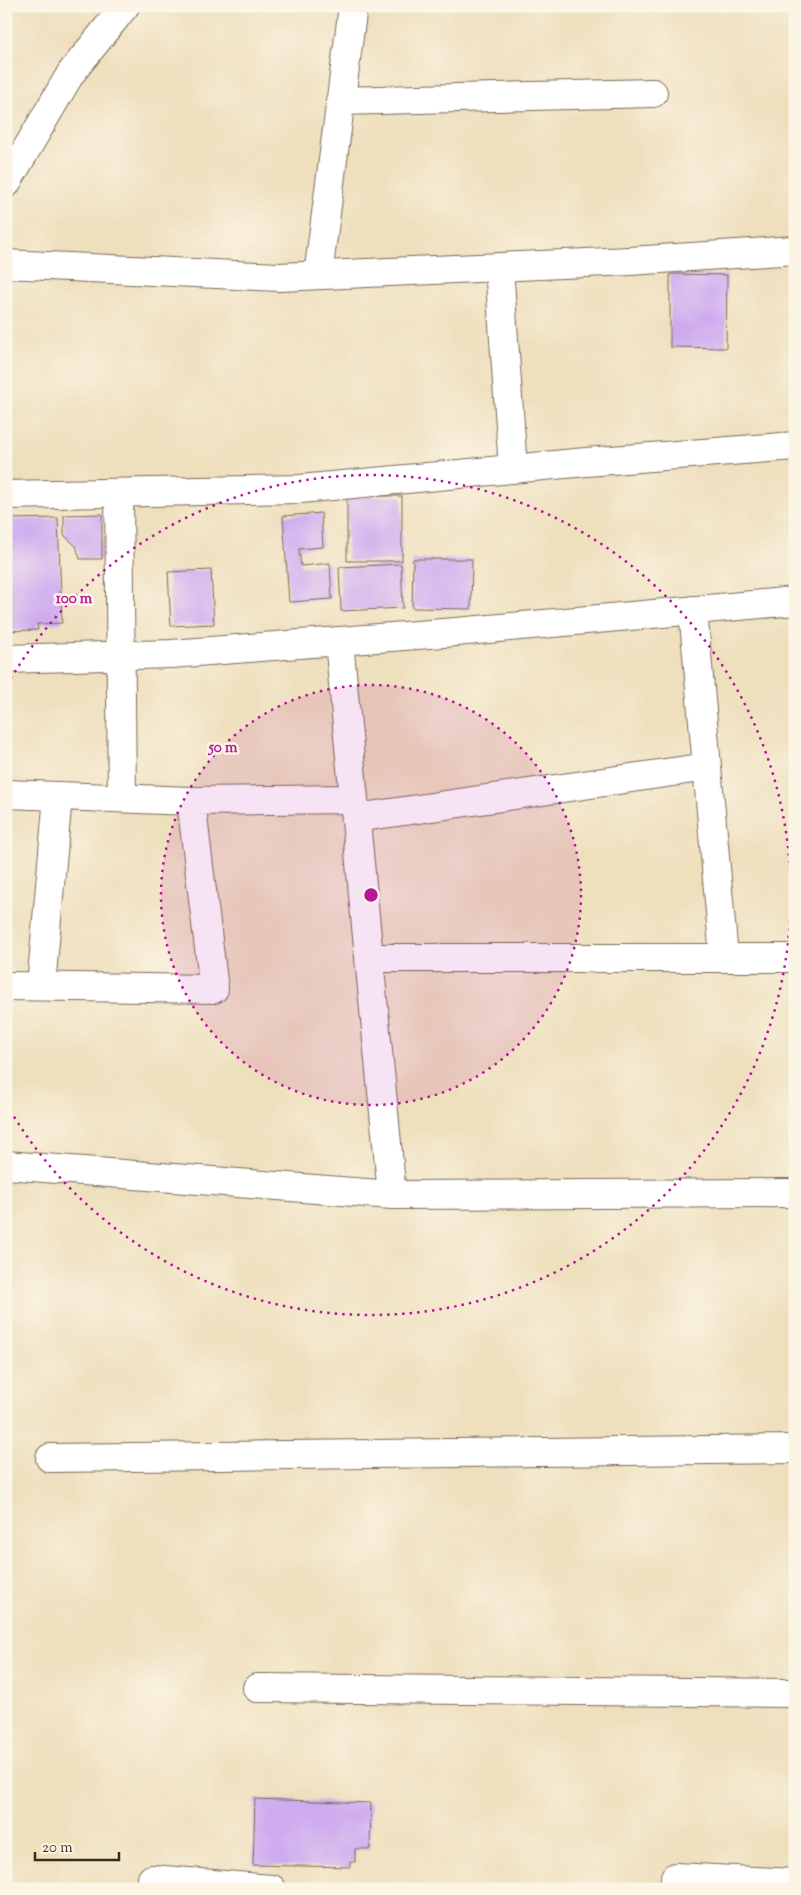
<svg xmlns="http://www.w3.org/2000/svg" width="801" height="1895" viewBox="0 0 801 1895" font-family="'Sorts Mill Goudy',serif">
<rect width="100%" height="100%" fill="#fcf5e5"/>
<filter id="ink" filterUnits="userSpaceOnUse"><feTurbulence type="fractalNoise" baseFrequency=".02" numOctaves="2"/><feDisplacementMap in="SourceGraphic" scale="10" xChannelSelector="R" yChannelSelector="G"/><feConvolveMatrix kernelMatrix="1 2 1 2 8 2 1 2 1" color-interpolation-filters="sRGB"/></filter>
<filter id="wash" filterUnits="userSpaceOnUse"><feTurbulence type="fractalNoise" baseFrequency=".0096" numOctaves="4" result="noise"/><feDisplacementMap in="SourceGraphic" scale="20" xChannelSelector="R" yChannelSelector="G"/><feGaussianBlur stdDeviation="1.12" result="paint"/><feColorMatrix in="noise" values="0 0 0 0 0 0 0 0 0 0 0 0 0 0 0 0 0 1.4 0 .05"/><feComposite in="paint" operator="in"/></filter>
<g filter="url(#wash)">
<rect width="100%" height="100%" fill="#eedfbd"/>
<g id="blocks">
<path fill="#ceaaf0" d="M670 274 727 275 726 348 670 347Z
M347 496H402V561H347Z
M321 513 323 547 299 549 301 566 330 563 332 599 289 602 283 516Z
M102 514V559H80L76 546 64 535V515Z
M58 518 62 623 37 624 38 630 6 631V519Z
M413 559H472L471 609 412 608Z
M401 564 403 608 341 611 339 567Z
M211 570 214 624 171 626 168 572Z
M255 1799 371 1803 370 1849H355V1862H350V1867L253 1865Z"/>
</g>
</g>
<g filter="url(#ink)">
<use href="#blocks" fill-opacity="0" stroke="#7a6956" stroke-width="1"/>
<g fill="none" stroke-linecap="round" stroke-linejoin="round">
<defs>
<path id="minor" d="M340 101 653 93
M6 264 279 277 630 261 795 250
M499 267 513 469
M318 275 353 6
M119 493 122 798
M6 495 300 489 586 462 795 446
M693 610 724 957
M339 641 369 958H795
M6 659 171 654 456 632 795 601
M6 794 191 801 214 989 6 986
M191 801 354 799
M356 818 707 767
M369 958 392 1195
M41 986 58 796
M6 1165 392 1195 795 1193
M50 1458 795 1449
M257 1688 795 1693
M152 1879 272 1889
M675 1889V1877L795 1883"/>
<path id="major" d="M6 184 71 73 125 6"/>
</defs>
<use href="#minor" stroke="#7a6956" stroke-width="30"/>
<use href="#major" stroke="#7a6956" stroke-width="30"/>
<use href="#minor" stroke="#fff" stroke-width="28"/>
<use href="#major" stroke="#fff" stroke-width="28"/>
</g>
</g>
<circle cx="371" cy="895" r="210" fill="#b5179e" fill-opacity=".12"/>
<g fill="none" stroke="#b5179e" stroke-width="2.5" stroke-dasharray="2.5 5">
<circle cx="371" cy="895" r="210"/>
<path d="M7 685A420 420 0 1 1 7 1105"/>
</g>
<circle cx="371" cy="895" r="8" fill="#b5179e" stroke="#fcf5e5" stroke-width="2.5"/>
<g font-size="15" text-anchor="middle" font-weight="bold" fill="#b5179e" stroke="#fcf5e5" stroke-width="5" stroke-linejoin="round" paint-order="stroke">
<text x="74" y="603">100 m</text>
<text x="223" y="752">50 m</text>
</g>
<rect width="801" height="1895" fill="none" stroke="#fcf5e5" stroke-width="25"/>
<path d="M35 1852v8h84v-8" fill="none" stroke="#3b2a1e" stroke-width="2.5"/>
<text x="42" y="1852" font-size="15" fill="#3b2a1e" stroke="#fcf5e5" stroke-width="4" paint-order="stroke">20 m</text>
</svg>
